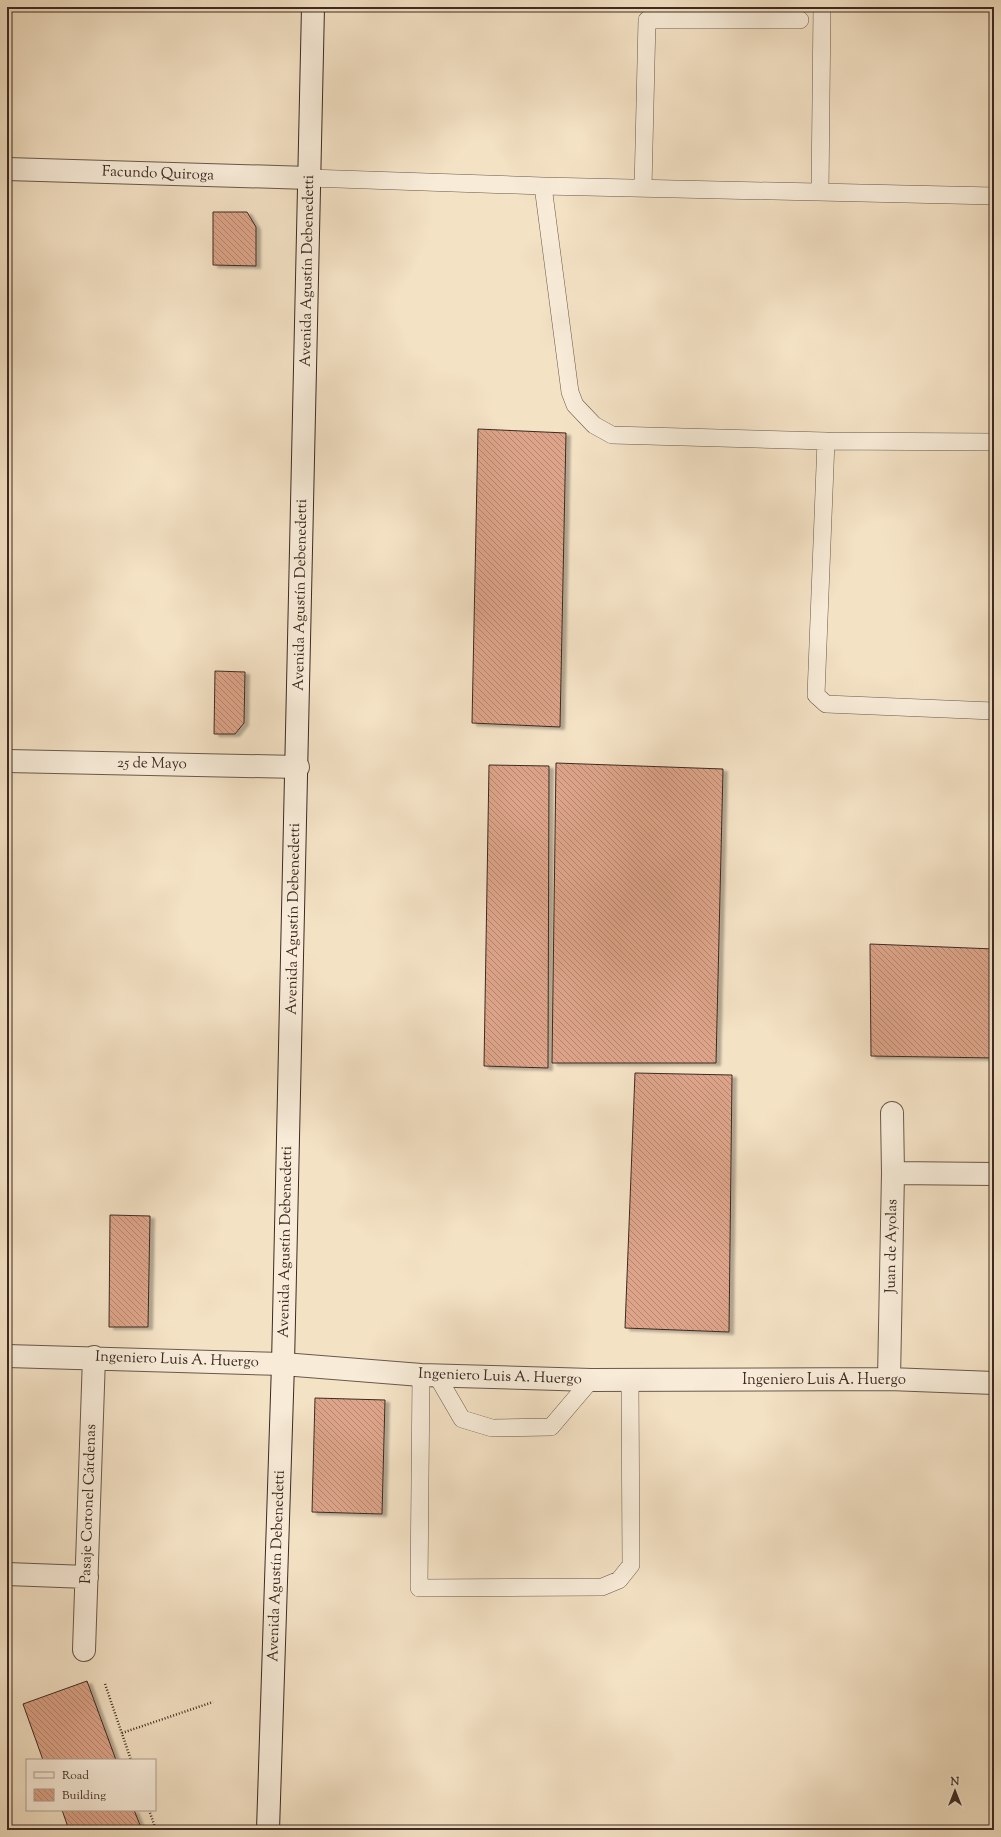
<svg xmlns="http://www.w3.org/2000/svg" width="1001" height="1837" viewBox="0 0 1001 1837" font-family="'Sorts Mill Goudy',serif">
<defs>
<pattern id="building-back-hatch" width="6" height="6" patternUnits="userSpaceOnUse"><rect width="6" height="6" fill="#dda489"/><path d="M-1 5l2 2M0 0l6 6M5-1l2 2" fill="none" stroke="#b48670"/></pattern>
<filter id="shadow"><feDropShadow dx="4.5" dy="2.5" stdDeviation="1" flood-color="#0004"/></filter>
</defs>
<rect width="100%" height="100%" fill="#f4e2c5"/>
<filter id="stains"><feTurbulence type="fractalNoise" baseFrequency=".005" numOctaves="4"/><feColorMatrix values="0 0 0 0 .2 0 0 0 0 .09 0 0 0 0 .02 0 0 0 .5 -.17"/></filter>
<radialGradient id="worn" r=".72"><stop offset=".6" stop-color="#630" stop-opacity="0"/><stop offset="1" stop-color="#630" stop-opacity=".3"/></radialGradient>
<path fill="url(#building-back-hatch)" stroke="#3c2a22" filter="url(#shadow)" d="M213 212H247L256 227V266L213 265Z
M478 429 566 433 560 727 472 723Z
M215 671 245 672 244 723 235 734H214Z
M556 763 723 769 716 1063H552Z
M489 765 549 766 548 1068 484 1066Z
M870 944 994 949V1058L871 1056Z
M635 1073 732 1075 729 1332 625 1328Z
M110 1215 150 1216 148 1327H109Z
M315 1398 385 1400 382 1514 312 1512Z
M87 1681 116 1760H43L23 1704Z
M62 1810H134L142 1830H69Z"/>
<g fill="none" stroke-linecap="round" stroke-linejoin="round">
<defs>
<path id="service" d="M309 178 543 186 994 196
M543 186 570 392 575 405 594 425 612 435 826 441 994 442
M643 188 647 20H800
M820 192 822 7
M826 441 816 695 826 704 993 711
M421 1375 419 1588 602 1587 619 1580 631 1565 630 1381
M437 1376 462 1419 492 1428 551 1427 591 1380"/>
<path id="minor" d="M7 169 309 178
M7 761 298 767
M893 1173 994 1174
M7 1356 283 1364 421 1375 591 1380 889 1379 994 1383
M889 1379 893 1173 892 1113
M7 1574 87 1577
M84 1650 94 1357"/>
<path id="secondary" d="M268 1830 283 1364 313 7"/>
</defs>
<use href="#service" stroke="#6a584b" stroke-width="18"/>
<use href="#minor" stroke="#6a584b" stroke-width="24"/>
<use href="#secondary" stroke="#3c2a22" stroke-width="24"/>
<path stroke="#3c2a22" stroke-width="2.5" stroke-dasharray="1 2" stroke-linecap="butt" d="M105 1684 131 1760
M122 1733 213 1702
M149 1810 156 1830"/>
<use href="#service" stroke="#f8ecd9" stroke-width="17"/>
<use href="#minor" stroke="#f8ecd9" stroke-width="22"/>
<use href="#secondary" stroke="#f8ecd9" stroke-width="22"/>
</g>
<g text-anchor="middle" dominant-baseline="central" stroke-width="3" stroke-linejoin="round" paint-order="stroke">
<g font-size="15" fill="#3c2a22" stroke="#f8ecd9">
<text transform="translate(158 174) rotate(2)">Facundo Quiroga</text>
<text transform="translate(308 271) rotate(-89)">Avenida Agustín Debenedetti</text>
<text transform="translate(301 595) rotate(-89)">Avenida Agustín Debenedetti</text>
<text transform="translate(152 764) rotate(1)">25 de Mayo</text>
<text transform="translate(294 919) rotate(-89)">Avenida Agustín Debenedetti</text>
<text transform="translate(286 1242) rotate(-89)">Avenida Agustín Debenedetti</text>
<text transform="translate(892 1246) rotate(-89)">Juan de Ayolas</text>
<text transform="translate(177 1360) rotate(2)">Ingeniero Luis A. Huergo</text>
<text transform="translate(500 1377) rotate(2)">Ingeniero Luis A. Huergo</text>
<text x="824" y="1380">Ingeniero Luis A. Huergo</text>
<text transform="translate(89 1504) rotate(-88)">Pasaje Coronel Cárdenas</text>
<text transform="translate(277 1566) rotate(-88)">Avenida Agustín Debenedetti</text>
</g>
</g>
<rect width="1001" height="1837" fill="none" stroke="#f4e2c5" stroke-width="24"/>
<rect x="8" y="8" width="985" height="1821" fill="none" stroke="#3c2a22" stroke-width="2"/>
<rect x="12" y="12" width="977" height="1813" fill="none" stroke="#3c2a22"/>
<rect x="26" y="1759" width="130" height="52" fill="#f8ecd9" stroke="#ad9e90"/>
<rect x="34" y="1772" width="20" height="6" fill="#f8ecd9" stroke="#ad9e90"/>
<text x="62" y="1779" font-size="12" fill="#3c2a22">Road</text>
<rect x="34" y="1789" width="20" height="12" fill="url(#building-back-hatch)" stroke="#ad9e90"/>
<text x="62" y="1799" font-size="12" fill="#3c2a22">Building</text>
<g transform="translate(955 1791)" stroke="#f8ecd9" stroke-width="3" paint-order="stroke">
<path d="M0-3L7 15L0 10L-7 15Z" fill="#3c2a22"/>
<text y="-6" font-size="11" font-weight="bold" text-anchor="middle" fill="#3c2a22">N</text>
</g>
<rect width="100%" height="100%" filter="url(#stains)"/>
<rect width="100%" height="100%" fill="url(#worn)"/>
</svg>
